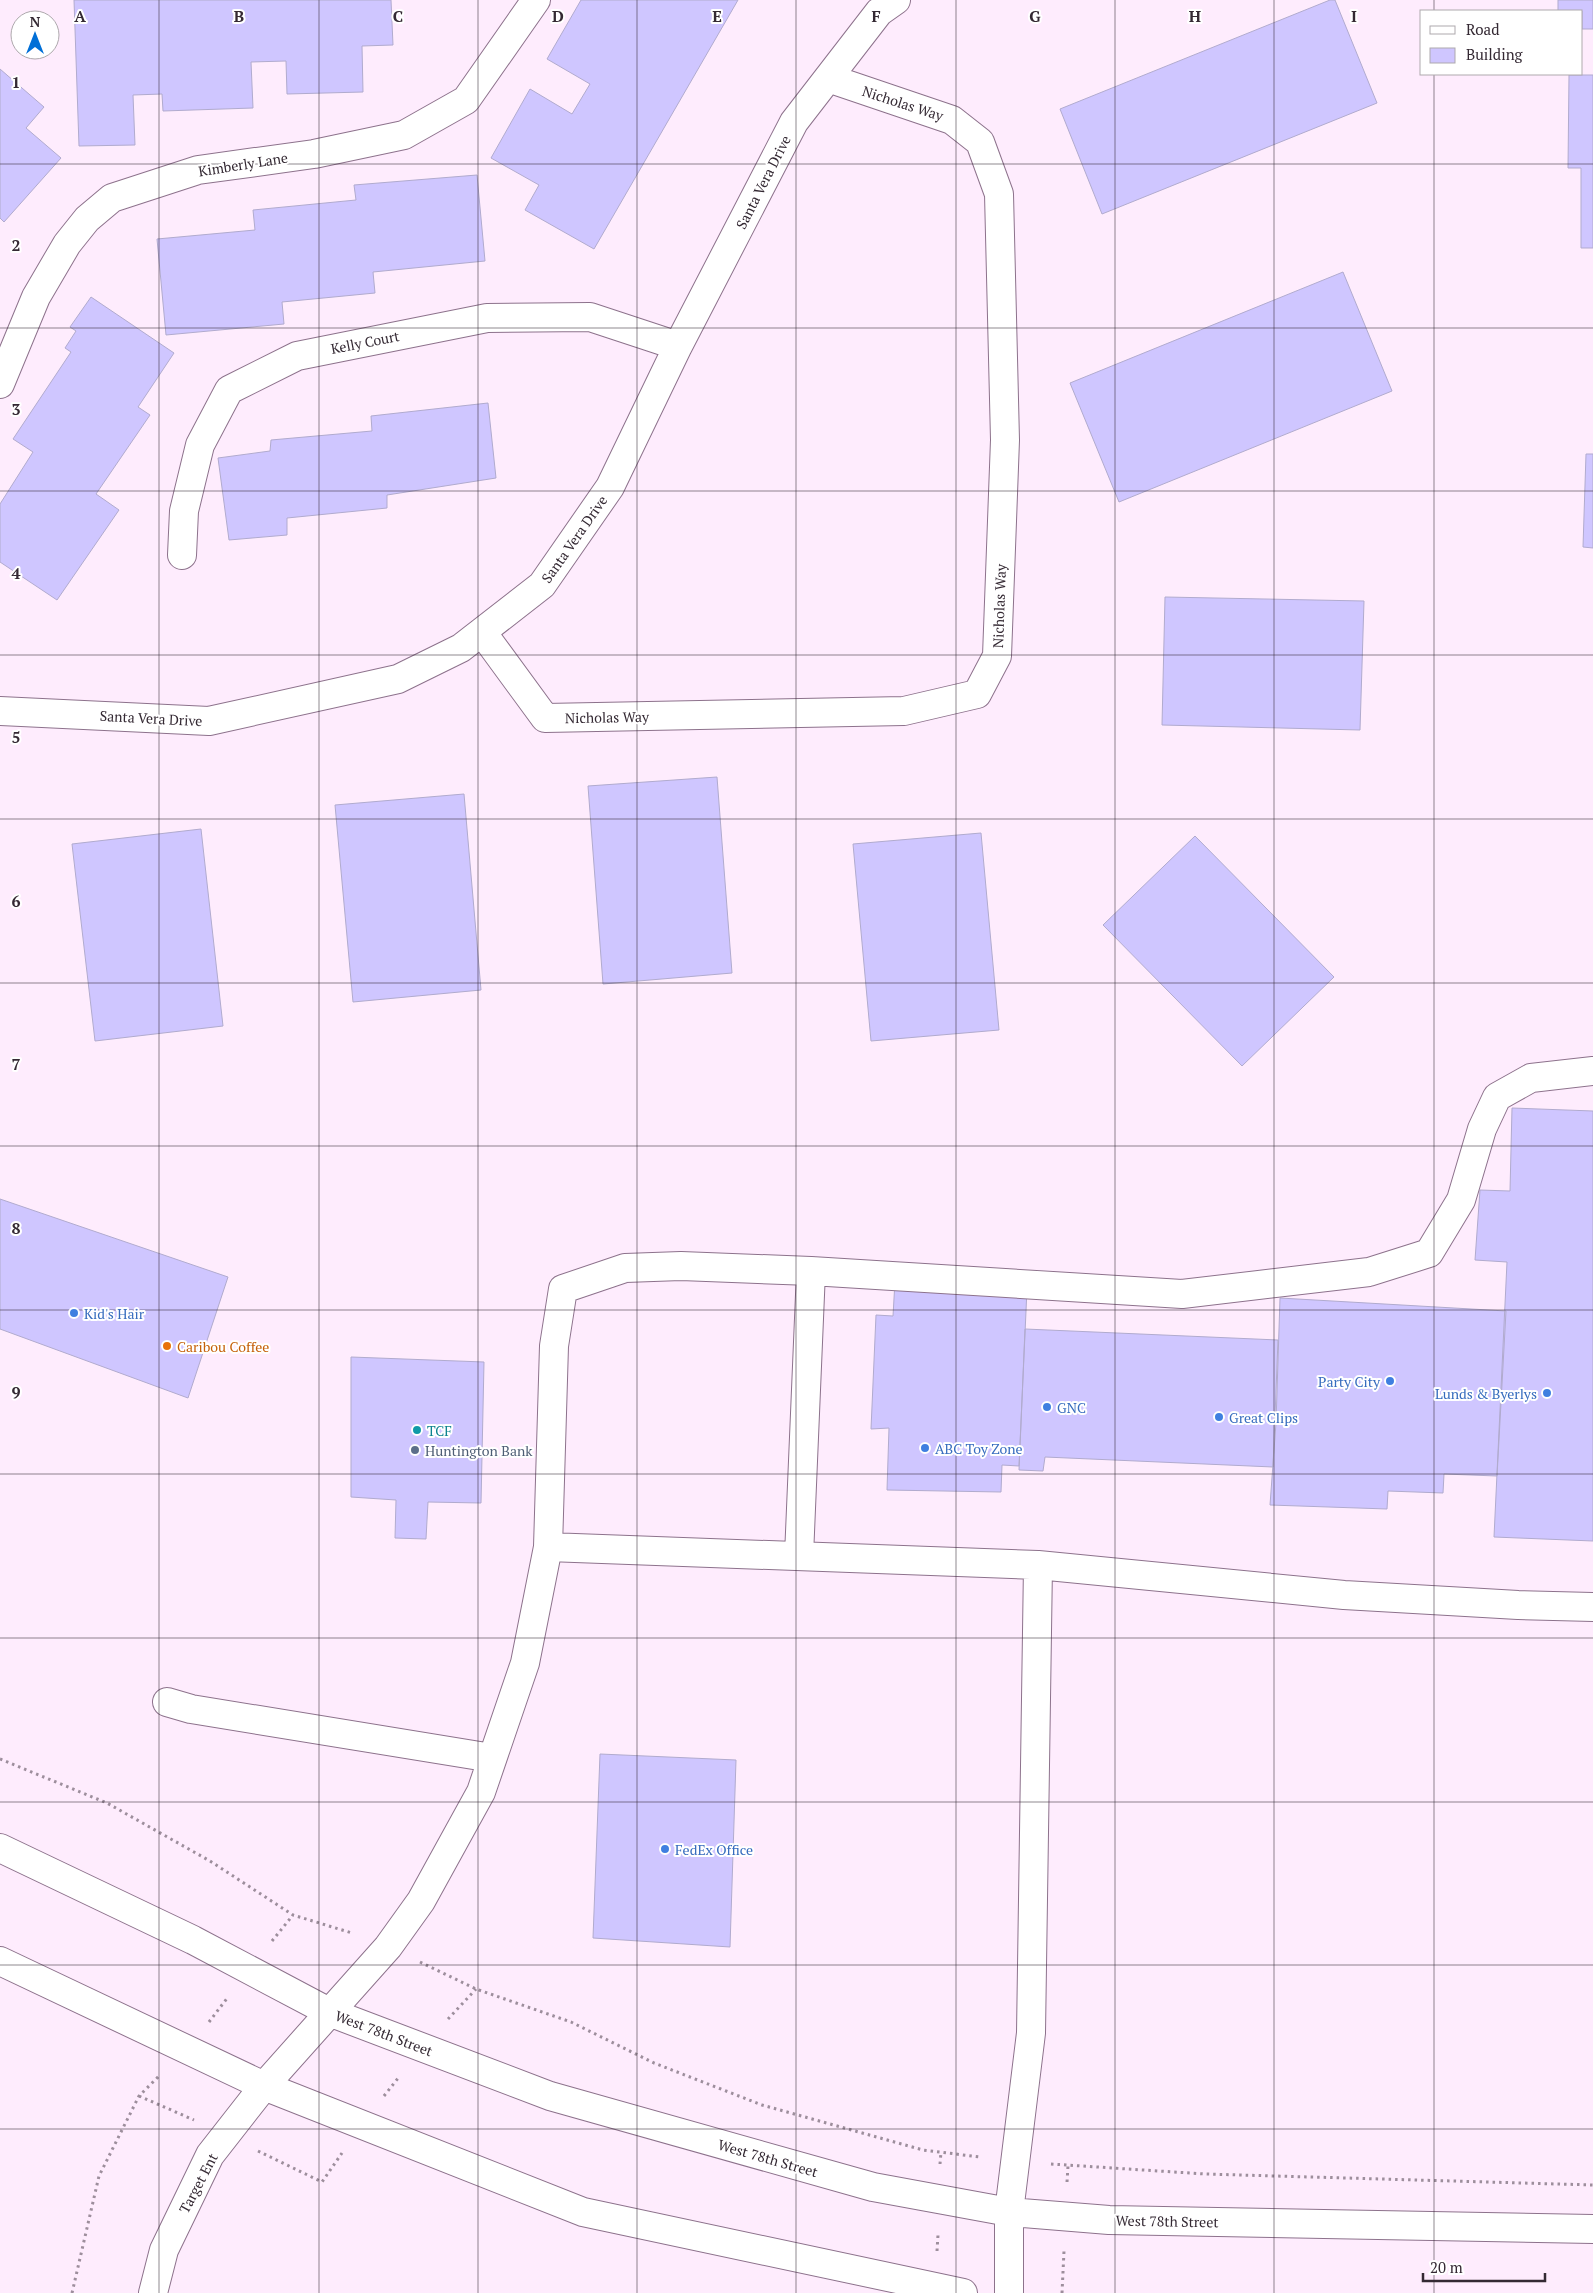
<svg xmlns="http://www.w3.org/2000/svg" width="1593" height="2293" viewBox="0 0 1593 2293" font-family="'PT Serif',serif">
<rect width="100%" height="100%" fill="#feecfd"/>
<path fill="#cfc6ff" stroke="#b1abce" d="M74 0H391L393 45 362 46 363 92 287 94 286 61 251 62 253 108 163 111 162 94 133 95 135 145 79 146Z
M581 0H738L594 249 525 210 539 185 491 158 530 89 572 114 590 84 547 59Z
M1330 0H1335L1377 103 1102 214 1060 109Z
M1558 0H1593V29H1582V11H1558Z
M0 69 44 107 26 128 61 158 4 222 0 218Z
M1569 75H1593V248H1581V168H1568Z
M477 175 485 261 373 272 375 293 282 302 284 324 166 335 157 239 255 230 253 210 356 200 354 185Z
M1343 272 1392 391 1119 502 1070 383Z
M91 297 174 353 138 407 150 415 96 494 119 510 57 600 0 562V504L33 452 13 439 71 352 65 348 76 331 70 327Z
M488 403 496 478 387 495V508L287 518V535L229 540 218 458 270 451 271 440 372 431 371 416Z
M1586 454H1593V548L1583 547Z
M1165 597 1364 601 1360 730 1162 725Z
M717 777 732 973 603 984 588 786Z
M464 794 481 990 353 1002 335 805Z
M201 829 223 1026 95 1041 72 844Z
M981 833 999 1030 871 1041 853 844Z
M1195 836 1334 977 1242 1066 1103 925Z
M1512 1108 1593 1111V1541L1494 1537 1507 1262 1475 1260 1480 1190 1510 1191Z
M0 1199 228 1277 188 1398 0 1329Z
M895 1281 1027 1289 1019 1466 1002 1465 1001 1492 887 1490 889 1428 871 1429 876 1315 893 1316Z
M1280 1298 1506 1311 1497 1476 1444 1474 1443 1493 1388 1491 1387 1509 1270 1505 1276 1423Z
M1025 1329 1278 1340 1273 1467 1045 1457 1043 1471 1019 1470Z
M351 1357 484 1362 481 1503 428 1502 426 1539 395 1538 396 1500 351 1497Z
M600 1754 736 1760 730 1947 593 1938Z"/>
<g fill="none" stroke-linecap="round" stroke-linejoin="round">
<defs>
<path id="minor" d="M0 384 36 297 67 244 87 219 112 198 198 170 314 154 404 135 466 100 536 0
M182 555 184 511 200 445 229 390 297 356 487 318 590 317 678 346
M482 632 545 718 904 711 977 694 997 656 1005 440 999 194 980 142 952 120 828 78
M0 711 209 721 398 679 461 648 542 585 610 487 678 346 794 122 879 12 896 0
M548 1547 1038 1565 1344 1595 1518 1605 1593 1607
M799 1556 811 1271
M167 1702 191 1709 492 1758
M0 1848 193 1940 329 2012 550 2096 873 2187 1009 2212 1109 2220 1593 2229
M0 1961 264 2086 583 2212 963 2293
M153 2293 164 2250 210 2155 264 2086 388 1947 421 1901 481 1792 525 1663 548 1547 554 1346 563 1289 625 1268 681 1266 811 1271 1182 1294 1369 1272 1429 1253 1461 1200 1482 1129 1497 1097 1531 1078 1593 1071
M1009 2293V2212L1031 2033 1038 1565"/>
</defs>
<use href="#minor" stroke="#8d728c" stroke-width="30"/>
<path stroke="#9d8e9c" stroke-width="3" stroke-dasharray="2.5 4" stroke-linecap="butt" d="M0 1759 107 1803 210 1861 293 1915 352 1933
M272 1941 293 1915
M420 1962 476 1989 571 2022 654 2063 762 2105 923 2150 980 2157
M448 2019 476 1989
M209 2022 228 1997
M139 2096 194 2120
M384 2096 399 2077
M258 2151 322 2182 342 2153
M940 2164 941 2152
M1051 2164 1205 2174 1593 2185
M1067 2182 1068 2166
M937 2251 938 2235
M72 2293 99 2176 139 2096 159 2076
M1062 2293 1064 2251"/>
<use href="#minor" stroke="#fff" stroke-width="28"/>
</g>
<path fill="none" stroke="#342933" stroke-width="1" stroke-opacity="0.55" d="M159 0V2293M319 0V2293M478 0V2293M637 0V2293M796 0V2293M956 0V2293M1115 0V2293M1274 0V2293M1434 0V11M1434 74V2293M0 164H1593M0 328H1593M0 491H1593M0 655H1593M0 819H1593M0 983H1593M0 1146H1593M0 1310H1593M0 1474H1593M0 1638H1593M0 1802H1593M0 1965H1593M0 2129H1593"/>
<g fill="#3f7fe0" stroke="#fff" stroke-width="2">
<circle cx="74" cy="1313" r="5"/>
<circle cx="1390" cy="1381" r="5"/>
<circle cx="1547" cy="1393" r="5"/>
<circle cx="1047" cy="1407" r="5"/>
<circle cx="1219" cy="1417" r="5"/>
<circle cx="925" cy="1448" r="5"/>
<circle cx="665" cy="1849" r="5"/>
</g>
<circle fill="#e8710a" stroke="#fff" stroke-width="2" cx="167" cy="1346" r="5"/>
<circle fill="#0f9aa8" stroke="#fff" stroke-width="2" cx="417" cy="1430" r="5"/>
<circle fill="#5c6f8a" stroke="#fff" stroke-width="2" cx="415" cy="1450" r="5"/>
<g text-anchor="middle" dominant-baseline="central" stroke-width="4" stroke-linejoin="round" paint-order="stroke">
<g font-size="14" fill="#342933" stroke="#fff">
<text transform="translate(903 103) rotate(18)">Nicholas Way</text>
<text transform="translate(243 164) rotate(-9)">Kimberly Lane</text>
<text transform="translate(763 182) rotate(-63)">Santa Vera Drive</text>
<text transform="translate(365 342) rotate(-11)">Kelly Court</text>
<text transform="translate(574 539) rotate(-55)">Santa Vera Drive</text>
<text transform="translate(999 606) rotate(-88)">Nicholas Way</text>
<text transform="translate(607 717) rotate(-1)">Nicholas Way</text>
<text transform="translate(151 718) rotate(3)">Santa Vera Drive</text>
<text transform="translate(384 2033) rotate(21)">West 78th Street</text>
<text transform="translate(768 2158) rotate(16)">West 78th Street</text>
<text transform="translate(198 2183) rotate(-62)">Target Ent</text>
<text transform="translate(1167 2221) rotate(1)">West 78th Street</text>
</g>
<g font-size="14" fill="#366cbe" stroke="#fff" text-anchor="start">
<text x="84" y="1313">Kid's Hair</text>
<text x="1380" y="1381" text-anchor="end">Party City</text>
<text x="1537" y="1393" text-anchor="end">Lunds &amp; Byerlys</text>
<text x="1057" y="1407">GNC</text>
<text x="1229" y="1417">Great Clips</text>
<text x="935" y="1448">ABC Toy Zone</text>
<text x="675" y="1849">FedEx Office</text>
</g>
<g font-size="14" fill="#c56008" stroke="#fff" text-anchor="start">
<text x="177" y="1346">Caribou Coffee</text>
</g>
<g font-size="14" fill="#0d838f" stroke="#fff" text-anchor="start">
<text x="427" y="1430">TCF</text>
</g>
<g font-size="14" fill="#4e5e75" stroke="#fff" text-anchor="start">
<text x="425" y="1450">Huntington Bank</text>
</g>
</g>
<g font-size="16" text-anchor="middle" font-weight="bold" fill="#342933" stroke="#fff" stroke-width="4" stroke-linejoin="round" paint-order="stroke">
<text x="80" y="22">A</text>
<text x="239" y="22">B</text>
<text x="398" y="22">C</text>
<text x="558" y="22">D</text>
<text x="717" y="22">E</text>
<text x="876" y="22">F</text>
<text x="1035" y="22">G</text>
<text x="1195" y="22">H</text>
<text x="1354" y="22">I</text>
<text x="16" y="88">1</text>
<text x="16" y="251">2</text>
<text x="16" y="415">3</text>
<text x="16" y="579">4</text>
<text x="16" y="743">5</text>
<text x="16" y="907">6</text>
<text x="16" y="1070">7</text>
<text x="16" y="1234">8</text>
<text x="16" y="1398">9</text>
</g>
<rect x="1420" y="10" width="162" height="65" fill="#ffffff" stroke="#aea9ad"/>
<rect x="1430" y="26" width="25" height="8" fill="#ffffff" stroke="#aea9ad"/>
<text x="1466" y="35" font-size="15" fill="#342933">Road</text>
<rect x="1430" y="48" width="25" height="15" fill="#cfc6ff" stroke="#aea9ad"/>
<text x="1466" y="60" font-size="15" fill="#342933">Building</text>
<g transform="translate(35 35)"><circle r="24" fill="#ffffff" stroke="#aea9ad"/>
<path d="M0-4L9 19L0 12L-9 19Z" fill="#006fd7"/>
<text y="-8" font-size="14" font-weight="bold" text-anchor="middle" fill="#342933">N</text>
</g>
<path d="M1423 2273v8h122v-8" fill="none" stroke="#342933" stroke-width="2.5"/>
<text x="1430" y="2273" font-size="15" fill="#342933" stroke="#ffffff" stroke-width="4" paint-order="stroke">20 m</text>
</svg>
